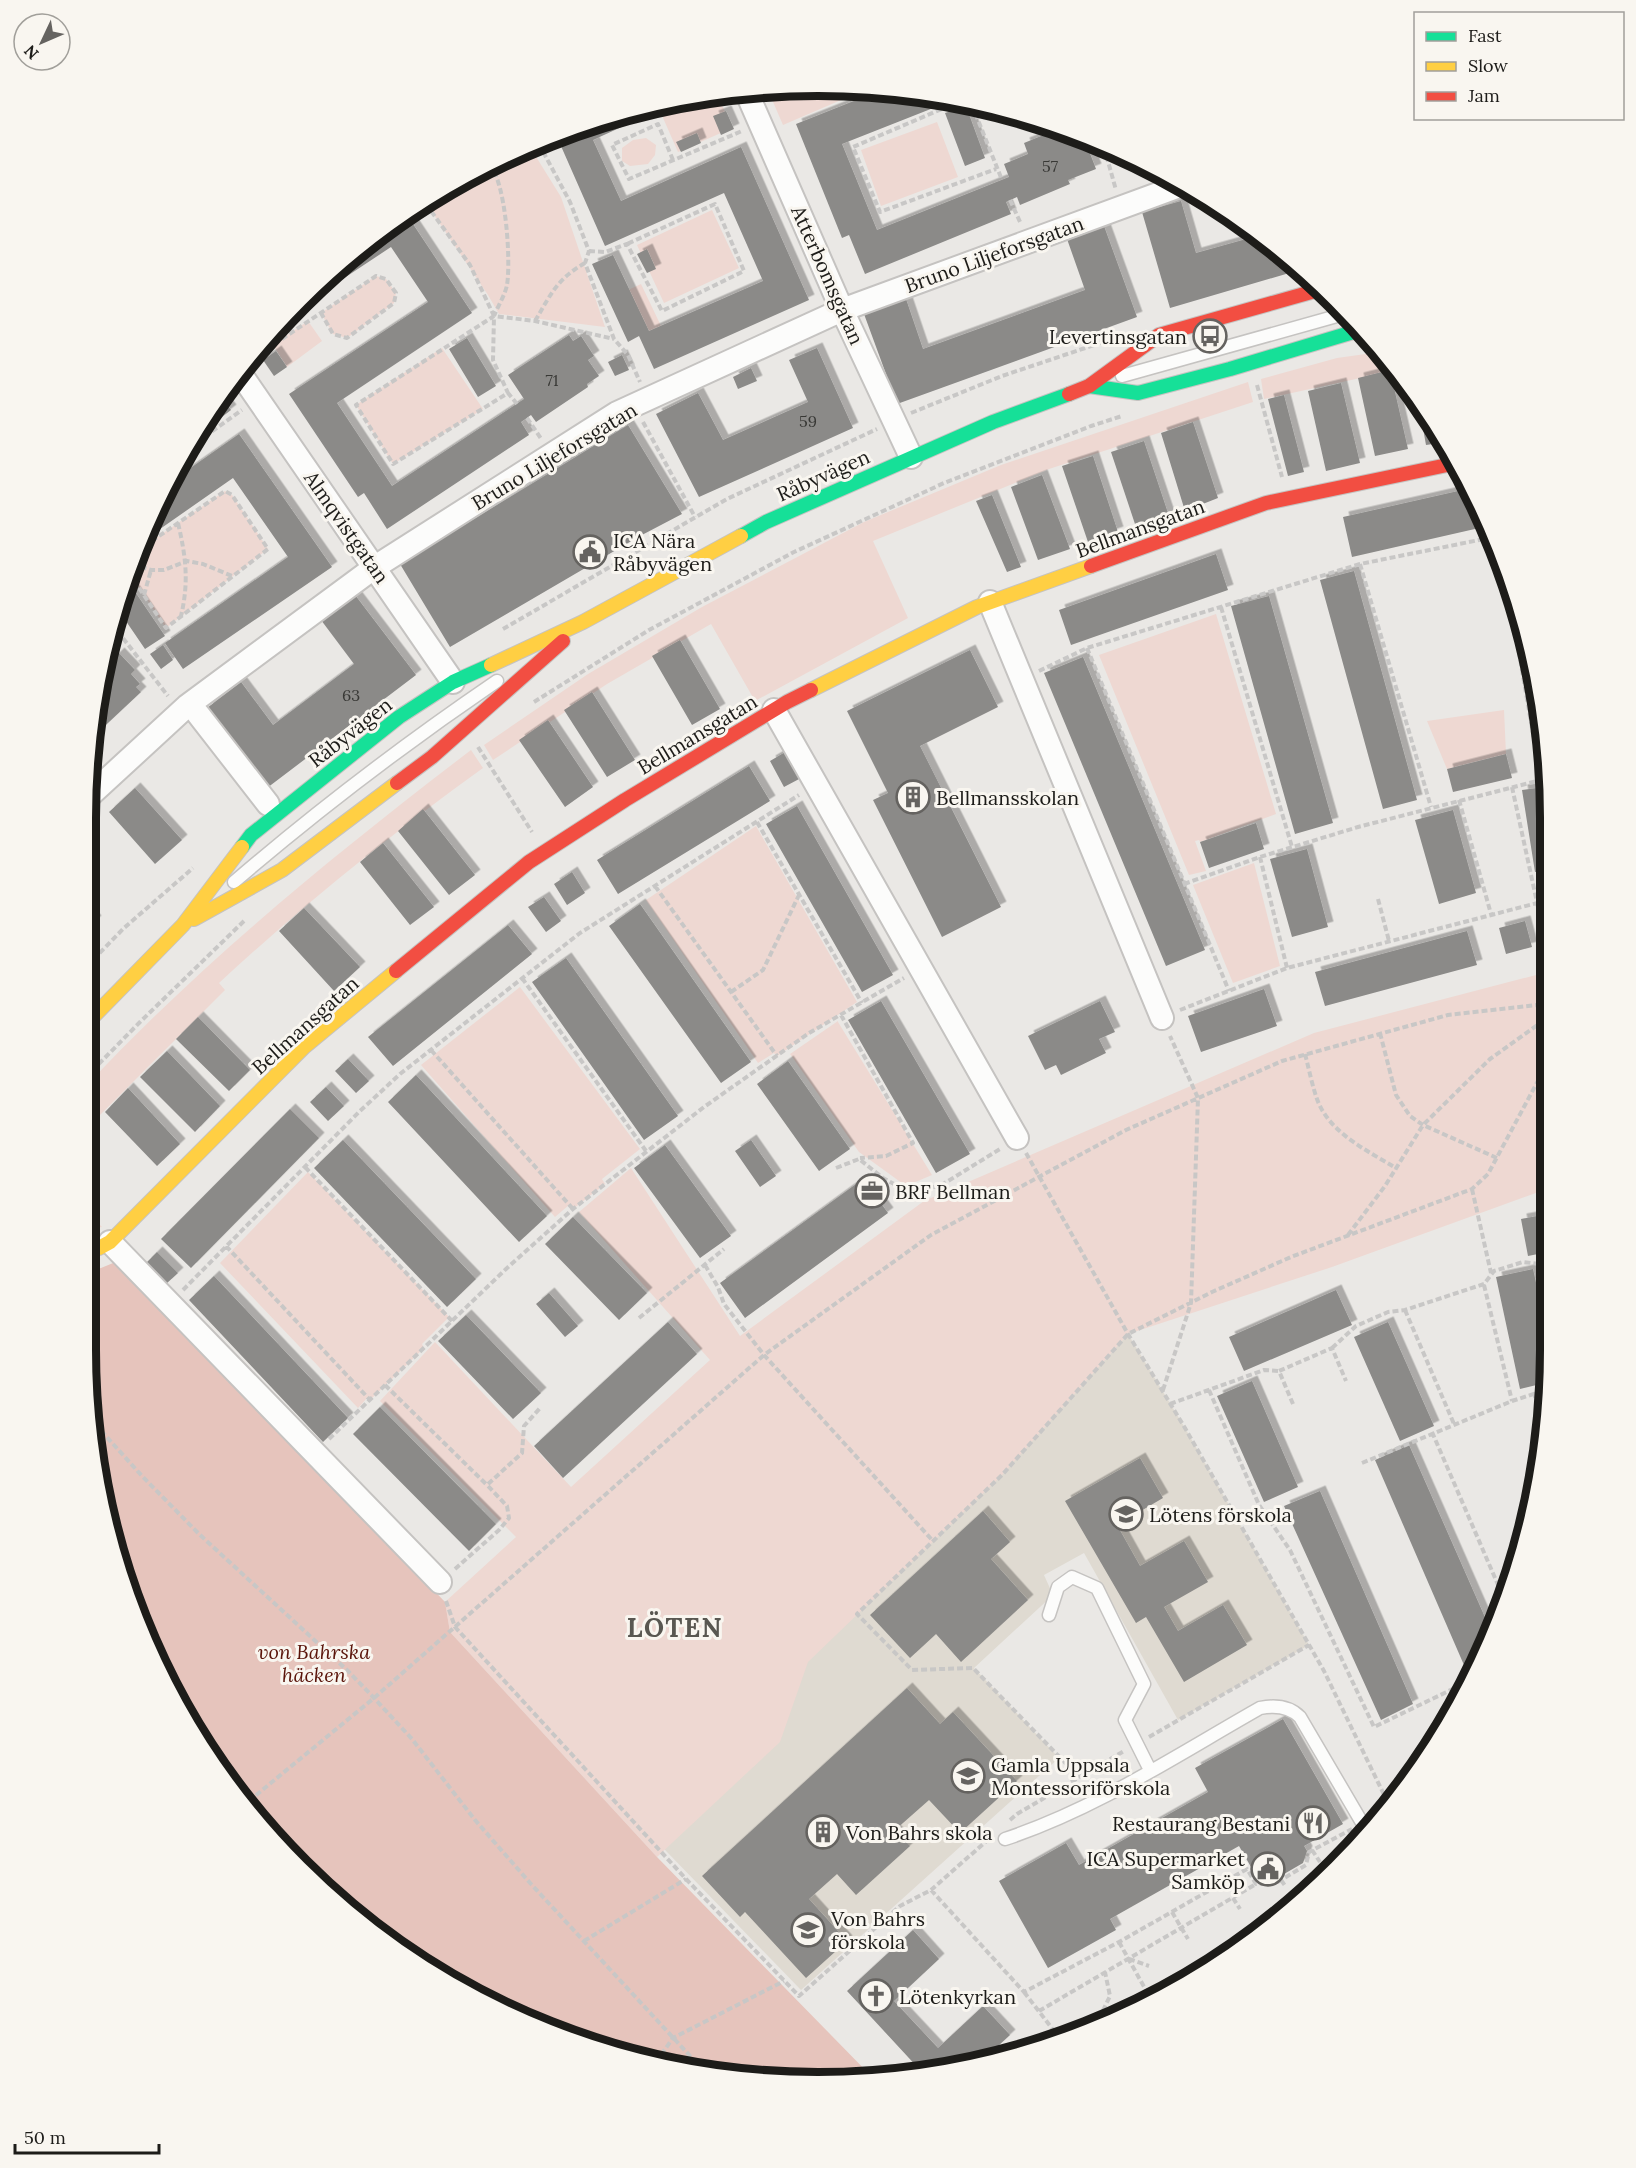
<svg xmlns="http://www.w3.org/2000/svg" width="1636" height="2168" viewBox="0 0 1636 2168" font-family="Lora,serif">
<defs>
<filter id="shadow"><feDropShadow dx="5.5" dy="-5.5" stdDeviation="0" flood-color="#0004"/></filter>
</defs>
<rect width="100%" height="100%" fill="#eae8e5"/>
<path fill="#dfdad1" d="M1128 1334 1185 1428 1309 1645 1178 1720 1084 1553 1044 1575 1053 1595 974 1668 1059 1758 801 1990 667 1852 466 1629 1002 1474Z"/>
<path fill="#eed8d2" d="M767 88 845 90 848 97 783 125Z
M718 96 732 128 678 152 660 111 681 102Z
M937 122 958 177 881 206 861 150Z
M646 138 656 145 655 155 648 164 630 166 622 161V148L633 140Z
M530 147 561 197 605 327 499 314 488 295 426 203 494 161Z
M712 210 739 268 664 303 637 245Z
M376 276 386 279 396 293 394 303 347 338 333 334 321 313Z
M641 284 661 326 649 331 628 290Z
M308 321 322 341 287 367 273 345Z
M442 348 483 409 393 464 356 405Z
M1380 352 1397 370 1264 399 1261 379 1337 358Z
M1248 382 1253 402 1049 469 873 541 908 618 755 701 711 624 607 684 493 760 484 745 588 674 702 607 864 522 1001 465Z
M225 491 232 495 268 549 166 628 129 573 137 551Z
M1216 614 1276 814 1200 842 1199 840 1195 841 1206 871 1189 875 1099 655Z
M1504 710 1506 754 1447 769 1427 721Z
M471 750 483 768C391 834 302 906 219 983L225 990 95 1120 86 1131V1086C203 961 335 854 471 750Z
M756 826 857 1002 777 1056 774 1053 758 1063 646 900Z
M1254 863 1280 966 1233 983 1193 885Z
M1536 975H1546L1547 1189 1332 1267 1128 1334 1002 1475 808 1662 780 1742 657 1857 450 1632 445 1602 516 1537 380 1401 435 1342 571 1487 710 1360 579 1212 631 1168 740 1336 924 1201 1314 1033Z
M520 987 640 1149 602 1179 605 1184 573 1209 569 1205 555 1217 421 1065Z
M838 1021V1022L932 1175 906 1186 859 1152 790 1054Z
M308 1172 449 1317 422 1344 424 1348 370 1400 367 1398 358 1408 220 1263Z
M86 1211 102 1227 86 1229Z"/>
<path fill="#e6c4bc" d="M118 1261 445 1602 450 1632 657 1857 874 2079 866 2081 675 2068 494 2007 411 1959 300 1868 184 1717 111 1540 86 1350V1271L101 1268Z"/>
<path fill="#8b8a88" filter="url(#shadow)" d="M778 87 789 88H797L781 95Z
M879 91 914 92 951 101 842 144 877 230 1009 177 1004 164 1028 154 1024 143 1056 130 1059 138 1072 133 1084 138 1096 169 1068 180 1070 184 1020 205 1017 197 1006 202 1011 214 865 274 849 235 842 238 796 124Z
M674 103 593 140 621 201 741 147 809 300 654 369 639 336 628 342 592 264 613 255 649 331 763 281 724 193 605 246 557 137 629 110Z
M966 106 985 158 965 166 945 113Z
M726 111 734 129 721 135 713 116Z
M697 133 701 143 681 152 676 142Z
M1125 157 1133 161 1142 165 1128 168Z
M1181 201 1196 253 1257 236 1303 269 1170 308 1142 212Z
M407 215 472 313 337 403 392 486 524 399 508 375 569 335 573 341 581 336 594 356 588 360 599 376 587 384 588 387 536 422 531 415 521 422 529 435 387 529 364 493 358 497 289 394 428 302 391 247 287 316 300 300 372 237Z
M1104 226 1137 317 897 404 864 314 906 299 923 349 1085 290 1067 239Z
M647 249 656 269 647 273 637 254Z
M467 338 496 386 478 397 449 349Z
M817 348 853 428 699 497 656 414 698 393 723 440 808 402 789 360Z
M276 351 287 367 274 376 263 360Z
M622 355 629 370 615 376 608 362Z
M751 368 757 381 738 389 733 377Z
M1390 370 1408 449 1375 456 1358 378Z
M1341 383 1360 463 1326 471 1308 391Z
M1284 395 1304 472 1288 476 1268 399Z
M221 397 231 410 218 420 210 409Z
M1419 406 1440 443 1426 445Z
M1193 422 1218 498 1185 511 1161 433Z
M628 425 682 514 640 536 450 647 400 564Z
M239 434 332 567 183 669 165 643 288 557 233 478 140 543 172 481Z
M1144 441 1169 516 1136 527 1111 452Z
M1093 456 1118 532 1088 542 1062 466Z
M1042 475 1070 549 1038 560 1011 487Z
M1467 489 1488 526 1352 557 1343 517Z
M992 495 1021 567 1007 572 976 501Z
M1216 554 1228 590 1071 645 1059 610Z
M1354 571 1417 800 1383 809 1320 580Z
M127 580 165 636 145 649 117 608Z
M355 595 416 675 267 788 207 708 241 682 273 725 354 664 321 620Z
M1269 596 1333 823 1295 834 1231 606Z
M680 640 720 709 692 725 652 656Z
M163 645 173 660 161 669 150 654Z
M970 650 998 707 920 746 1001 907 942 937 873 800 888 793 847 711Z
M119 653 135 670 131 674 140 684 136 687 141 692 93 737 105 659 110 662Z
M1083 657 1205 950 1166 966 1044 673Z
M592 692 635 760 607 777 564 710Z
M548 720 593 787 565 807 519 740Z
M787 751 801 778 784 787 770 761Z
M1506 754 1512 778 1453 792 1447 769Z
M749 766 770 801 618 894 597 860Z
M1545 787V871L1535 872 1522 790Z
M135 788 182 840 155 864 109 812Z
M797 806 893 975 862 992 766 824Z
M423 809 475 875 449 895 398 831Z
M1453 810 1476 893 1439 904 1415 820Z
M1256 823 1264 849 1209 868 1200 842Z
M383 843 434 907 410 925 360 862Z
M1307 849 1328 927 1292 937 1270 859Z
M572 872 585 893 567 905 554 884Z
M544 897 561 921 546 932 528 907Z
M640 904 751 1062 721 1083 609 926Z
M304 908 360 967 334 991 279 931Z
M87 911 96 921 87 929Z
M1525 921 1532 947 1506 954 1499 928Z
M508 925 532 954 393 1066 368 1037Z
M1467 931 1477 965 1325 1006 1315 972Z
M566 958 678 1116 644 1140 532 982Z
M1264 989 1277 1026 1201 1052 1188 1016Z
M881 1001 970 1154 936 1173 848 1020Z
M1100 1001 1115 1032 1099 1039 1106 1053 1061 1075 1056 1065 1045 1070 1028 1036Z
M198 1017 250 1070 229 1091 176 1039Z
M167 1051 220 1106 195 1132 140 1077Z
M348 1059 369 1081 356 1093 335 1071Z
M788 1061 850 1149 819 1171 757 1084Z
M416 1075 547 1216 519 1242 388 1102Z
M326 1087 344 1106 328 1121 310 1102Z
M128 1088 180 1144 157 1166 105 1112Z
M290 1109 319 1138 191 1268 161 1239Z
M343 1140 476 1279 447 1307 314 1168Z
M751 1140 776 1176 760 1187 735 1151Z
M665 1145 731 1236 700 1258 634 1168Z
M863 1179 888 1213 745 1318 720 1283Z
M1548 1214V1252L1528 1256 1521 1219Z
M573 1217 647 1293 619 1320 545 1244Z
M157 1252 178 1273 166 1284 146 1263Z
M1533 1269 1549 1342V1382L1520 1389 1496 1277Z
M214 1276 348 1418 323 1442 189 1300Z
M1336 1290 1352 1325 1244 1371 1229 1337Z
M549 1293 578 1326 565 1337 536 1304Z
M466 1315 541 1393 513 1419 438 1341Z
M668 1322 697 1354 563 1478 534 1446Z
M1388 1322 1434 1426 1400 1441 1354 1337Z
M1252 1381 1298 1487 1264 1502 1217 1396Z
M380 1407 496 1524 469 1551 353 1434Z
M1409 1445 1491 1631 1474 1670 1467 1672 1375 1460Z
M1140 1458 1163 1498 1117 1525 1140 1566 1184 1541 1208 1582 1164 1607 1178 1631 1223 1605 1247 1645 1184 1682 1146 1617 1136 1623 1065 1501Z
M1320 1491 1413 1704 1381 1720 1284 1506Z
M983 1511 1010 1542 991 1559 1028 1600 961 1662 936 1634 910 1658 870 1615Z
M907 1688 940 1724 953 1712 1017 1781 960 1833 929 1800 895 1830 910 1846 856 1895 837 1874 809 1899 847 1941 806 1978 745 1912 740 1917 702 1876Z
M1456 1707 1453 1716 1445 1726 1440 1715Z
M1283 1719 1343 1824 1304 1846 1307 1851 1303 1863 1272 1881 1262 1877 1259 1872 1255 1874 1239 1846 1110 1919 1116 1930 1048 1968 999 1881 1066 1843 1079 1865 1208 1792 1195 1768Z
M913 1930 939 1959 894 2001 938 2048 983 2006 1010 2035 986 2057 920 2070 847 1991Z
M1122 2009 1125 2014 1101 2024 1100 2023Z"/>
<g fill="none" stroke-linecap="round" stroke-linejoin="round">
<defs>
<path id="lane" d="M1122 376 1344 314
M234 882C318 810 406 743 497 681
M1049 1615 1058 1587 1072 1577 1097 1588 1144 1684 1125 1720 1150 1770
M1005 1839C1096 1809 1177 1755 1260 1708 1275 1705 1289 1706 1300 1717L1361 1821 1373 1827"/>
<path id="street" d="M746 91 842 310 911 457
M240 373 453 682
M990 602 1162 1018
M774 710 1017 1138
M198 714 268 804
M87 798 187 706 375 567 617 413 842 310 1185 184
M110 1242 440 1582"/>
<path id="fast" d="M1089 386 1138 393 1230 369 1360 330
M741 536 766 522 993 422 1069 394
M242 847 251 835 399 717 453 682 491 665"/>
<path id="slow" d="M491 665 583 622 741 536
M811 690 977 607 1091 566
M194 919 282 870 397 783
M86 1024 183 925 242 847
M86 1251 99 1248 110 1242 304 1047 396 971"/>
<path id="jam" d="M1069 394 1089 386 1159 335 1322 289
M1091 566 1266 503 1452 464
M397 783 432 757 563 641
M396 971 529 862 625 800 787 702 811 690"/>
</defs>
<use href="#lane" stroke="#c5c3c1" stroke-width="15"/>
<use href="#street" stroke="#c5c3c1" stroke-width="26"/>
<use href="#fast" stroke="#c5c3c1" stroke-width="16"/>
<use href="#slow" stroke="#c5c3c1" stroke-width="16"/>
<use href="#jam" stroke="#c5c3c1" stroke-width="16"/>
<path stroke="#c8c7c6" stroke-width="4" stroke-dasharray="6 3" stroke-linecap="butt" d="M958 102 853 147 880 212 996 169
M972 105 1002 180
M539 144 570 202 589 251 585 263 614 339 628 355 640 382
M1104 147 1116 190
M673 160 658 124 612 145 629 179 735 134 742 131
M489 164C506 181 511 261 507 285 505 295 498 306 494 316
M1010 200 1021 224
M426 204 470 265 494 316 493 360 508 393
M589 251 605 252 627 244 662 311 744 271 715 204 627 244
M535 321C551 294 557 279 585 263
M252 359 376 276 386 279 396 293 394 303 347 338 333 334 321 313
M1257 385 1282 477
M517 404 508 393 393 464 356 405 494 316 535 321 614 339
M911 413 1002 376 1106 341
M527 418 542 440
M643 422 695 517
M190 447 242 410
M178 523C186 557 189 582 181 616
M132 564 151 570H164L187 561 203 564 232 576
M1360 564 1431 807
M129 573 166 628 268 549 232 495 225 491 137 551
M1508 589 1541 780
M144 595 151 570
M1221 607 1292 847
M112 624 168 696
M503 629 727 499 877 429
M108 641 121 637
M1087 648 1229 991
M1039 671 1087 648 1360 564 1494 537
M534 702 649 630 794 552 944 483 1091 426 1122 416
M478 747 532 832
M89 759 95 765
M1512 787 1546 944
M1459 800 1491 914
M757 822 862 1003
M1260 857 1287 968
M1184 884 1260 857 1358 827 1545 779
M655 886 777 1056
M1378 899 1389 941
M87 966 124 928 193 868
M522 978 646 1151
M731 992 763 970 799 895
M1180 1010 1287 968 1545 901
M841 1015 913 1143 886 1156 860 1158
M1380 1033 1396 1095 1410 1116 1423 1125 1497 1158
M431 1050 573 1209
M1305 1054C1309 1069 1312 1085 1317 1099 1329 1133 1368 1151 1396 1168
M86 1077 140 1022 244 921
M1026 1153 1128 1334 1185 1428 1324 1671 1389 1805
M305 1167 452 1321
M836 1168 859 1159 883 1178 907 1191 940 1186 1000 1149
M1472 1189 1491 1273
M1348 1235 1385 1186 1423 1125 1490 1059 1546 1019
M226 1246 370 1400
M705 1265 718 1287 724 1304 764 1355 933 1541
M1484 1285 1512 1401
M183 1290 360 1111 400 1074 580 933 799 795
M86 1292 95 1274
M1405 1310 1454 1424
M639 1318 724 1249
M1332 1348 1356 1326 1388 1312 1405 1310 1484 1284 1494 1271 1523 1262 1548 1265
M385 1385 487 1485
M1163 1390 1191 1303 1198 1098 1170 1036
M1209 1390 1259 1505 1290 1550 1374 1727 1459 1686
M1534 1392 1543 1429
M1170 1404 1264 1370 1279 1371
M1293 1404 1279 1371 1332 1348 1346 1381
M95 1424 142 1476 199 1534 348 1671 374 1698 412 1739 475 1820 531 1884 703 2070
M1432 1432 1505 1601
M329 1439 506 1269 573 1209 704 1107 809 1033 904 978
M1362 1463 1512 1401 1549 1389
M455 1569 499 1530 509 1518 507 1506 487 1485 522 1453 524 1426 541 1407
M446 1601 455 1627 686 1879 799 1996 900 1906 931 1890 991 1837
M1149 1737 1309 1645
M1079 1777 973 1668 912 1670 857 1614 1002 1475 1128 1334 1212 1292 1291 1257 1472 1189 1488 1174 1547 1064
M249 1801 374 1698 764 1355 931 1235 1126 1130 1282 1061 1448 1015 1546 1004
M1010 1820 1017 1814 1124 1751
M1312 1850 1320 1862
M1281 1880 1286 1887
M931 1890 1024 1992 1119 1942 1247 1869 1256 1884 1276 1883 1306 1865 1309 1852 1352 1829
M1233 1898 1240 1909
M1172 1912 1188 1939
M584 1941 686 1879
M1119 1942 1152 2001
M1129 1959 1149 1966
M1024 1992 1061 2040
M1039 2011 1256 1884
M1095 2027 1110 1996 1105 1972
M656 2062 673 2038 784 1981"/>
<use href="#lane" stroke="#fcfcfb" stroke-width="12"/>
<use href="#street" stroke="#fcfcfb" stroke-width="22"/>
<use href="#fast" stroke="#16e098" stroke-width="14"/>
<use href="#slow" stroke="#ffcf43" stroke-width="14"/>
<use href="#jam" stroke="#f24e42" stroke-width="14"/>
</g>
<defs>
<symbol id="bus-ring" viewBox="-11 -11 22 22"><circle r="9.5" fill="#f9f6f0" stroke="#656360" stroke-width="1.5"/><path d="M-5-6H5V4H4V6H2V4H-2V6H-4V4H-5ZM-3.5-4V0h7V-4ZM-3.5 1.2v1.5H-2V1.2ZM2 1.2v1.5H3.5V1.2Z" fill="#656360"/></symbol>
<symbol id="civic-ring" viewBox="-11 -11 22 22"><circle r="9.5" fill="#f9f6f0" stroke="#656360" stroke-width="1.5"/><path d="M-.6-6.5H3V-4.5H.6V-3L4-1V1h2V6H-6V1h2V-1L-.6-3ZM-1.2 2.5V6h2.4V2.5Z" fill="#656360"/></symbol>
<symbol id="building-ring" viewBox="-11 -11 22 22"><circle r="9.5" fill="#f9f6f0" stroke="#656360" stroke-width="1.5"/><path d="M-4-6H4V6H1V3H-1V6H-4ZM-2.5-4.3h1.7v1.8h-1.7ZM.8-4.3h1.7v1.8H.8ZM-2.5-1h1.7V.8h-1.7ZM.8-1h1.7V.8H.8Z" fill="#656360"/></symbol>
<symbol id="office-ring" viewBox="-11 -11 22 22"><circle r="9.5" fill="#f9f6f0" stroke="#656360" stroke-width="1.5"/><path d="M-6-3h4V-5.5h4V-3h4V5H-6ZM-1-4.5V-3h2v-1.5ZM-6 0V1H6V0Z" fill="#656360"/></symbol>
<symbol id="school-ring" viewBox="-11 -11 22 22"><circle r="9.5" fill="#f9f6f0" stroke="#656360" stroke-width="1.5"/><path d="M0-5L7-2L0 1L-7-2ZM-4 1L0 2.5L4 1V4Q0 6-4 4Z" fill="#656360"/></symbol>
<symbol id="restaurant-ring" viewBox="-11 -11 22 22"><circle r="9.5" fill="#f9f6f0" stroke="#656360" stroke-width="1.5"/><path d="M-5-6h1v4h1v-4h1v4h1v-4h1v5L-1.5 .5V6h-2V.5L-5-1ZM5-6V6H3V1.5H1.5Q1.5-4 5-6Z" fill="#656360"/></symbol>
<symbol id="church-ring" viewBox="-11 -11 22 22"><circle r="9.5" fill="#f9f6f0" stroke="#656360" stroke-width="1.5"/><path d="M-1.2-6h2.4v3.5h3.3v2.4h-3.3V6h-2.4V-.1h-3.3v-2.4h3.3Z" fill="#656360"/></symbol>
</defs>
<g fill-rule="evenodd">
<use href="#bus-ring" x="1191" y="317" width="38" height="38"/>
<use href="#civic-ring" x="571" y="533" width="38" height="38"/>
<use href="#building-ring" x="894" y="778" width="38" height="38"/>
<use href="#office-ring" x="853" y="1172" width="38" height="38"/>
<use href="#school-ring" x="1107" y="1495" width="38" height="38"/>
<use href="#school-ring" x="949" y="1757" width="38" height="38"/>
<use href="#restaurant-ring" x="1294" y="1804" width="38" height="38"/>
<use href="#building-ring" x="804" y="1813" width="38" height="38"/>
<use href="#civic-ring" x="1249" y="1850" width="38" height="38"/>
<use href="#school-ring" x="789" y="1911" width="38" height="38"/>
<use href="#church-ring" x="857" y="1977" width="38" height="38"/>
</g>
<g text-anchor="middle" dominant-baseline="central" stroke-width="6" stroke-linejoin="round" paint-order="stroke">
<g font-size="16" fill="#383835">
<text x="1050" y="166">57</text>
<text x="552" y="380">71</text>
<text x="808" y="421">59</text>
<text x="351" y="695">63</text>
</g>
<g font-size="20" fill="#1d1c19" stroke="#f9f6f0">
<text transform="translate(994 254) rotate(-20)">Bruno Liljeforsgatan</text>
<text transform="translate(828 275) rotate(66)">Atterbomsgatan</text>
<text transform="translate(554 456) rotate(-31)">Bruno Liljeforsgatan</text>
<text transform="translate(823 475) rotate(-24)">Råbyvägen</text>
<text transform="translate(347 527) rotate(55)">Almqvistgatan</text>
<text transform="translate(1140 528) rotate(-20)">Bellmansgatan</text>
<text transform="translate(350 732) rotate(-38)">Råbyvägen</text>
<text transform="translate(697 734) rotate(-31)">Bellmansgatan</text>
<text transform="translate(305 1025) rotate(-42)">Bellmansgatan</text>
</g>
<g font-size="20" fill="#1d1c19" stroke="#f9f6f0" text-anchor="start">
<text x="1187" y="336" text-anchor="end">Levertinsgatan</text>
<text x="613" y="540">ICA Nära<tspan x="613" dy="23">Råbyvägen</tspan></text>
<text x="936" y="797">Bellmansskolan</text>
<text x="895" y="1191">BRF Bellman</text>
<text x="1149" y="1514">Lötens förskola</text>
<text x="991" y="1764">Gamla Uppsala<tspan x="991" dy="23">Montessoriförskola</tspan></text>
<text x="1290" y="1823" text-anchor="end">Restaurang Bestani</text>
<text x="846" y="1832">Von Bahrs skola</text>
<text x="1245" y="1858" text-anchor="end">ICA Supermarket<tspan x="1245" dy="23">Samköp</tspan></text>
<text x="831" y="1918">Von Bahrs<tspan x="831" dy="23">förskola</tspan></text>
<text x="899" y="1996">Lötenkyrkan</text>
</g>
<g font-size="20" font-style="italic" fill="#5a140a" stroke="#f9f6f0">
<text x="314" y="1651">von Bahrska<tspan x="314" dy="23">häcken</tspan></text>
</g>
<g font-size="26" font-weight="bold" letter-spacing="1.5" fill="#595751" stroke="#f9f6f0">
<text x="675" y="1627">LÖTEN</text>
</g>
</g>
<path d="M0 0H1636V2168H0ZM818 96H818A722 722 0 0 1 1540 818V1350A722 722 0 0 1 818 2072H818A722 722 0 0 1 96 1350V818A722 722 0 0 1 818 96Z" fill="#f9f6f0" fill-rule="evenodd"/>
<path fill="none" stroke="#1d1c19" stroke-width="8" d="M818 96H818A722 722 0 0 1 1540 818V1350A722 722 0 0 1 818 2072H818A722 722 0 0 1 96 1350V818A722 722 0 0 1 818 96Z"/>
<rect x="1414" y="12" width="210" height="108" fill="#f9f6f0" stroke="#a19f9a" stroke-width="1.5"/>
<rect x="1426" y="32" width="30" height="9" fill="#16e098" stroke="#a19f9a" stroke-width="1.5"/>
<text x="1468" y="42" font-size="18" fill="#1d1c19">Fast</text>
<rect x="1426" y="62" width="30" height="9" fill="#ffcf43" stroke="#a19f9a" stroke-width="1.5"/>
<text x="1468" y="72" font-size="18" fill="#1d1c19">Slow</text>
<rect x="1426" y="92" width="30" height="9" fill="#f24e42" stroke="#a19f9a" stroke-width="1.5"/>
<text x="1468" y="102" font-size="18" fill="#1d1c19">Jam</text>
<g transform="translate(42 42) rotate(226)"><circle r="28" fill="#f9f6f0" stroke="#a19f9a" stroke-width="1.5"/>
<path d="M0-4.5L10 22L0 15L-10 22Z" fill="#656360"/>
<text y="-9" font-size="16" font-weight="bold" text-anchor="middle" fill="#1d1c19">N</text>
</g>
<path d="M15 2144v9h144v-9" fill="none" stroke="#1d1c19" stroke-width="3"/>
<text x="24" y="2144" font-size="18" fill="#1d1c19" stroke="#f9f6f0" stroke-width="4.5" paint-order="stroke">50 m</text>
</svg>
